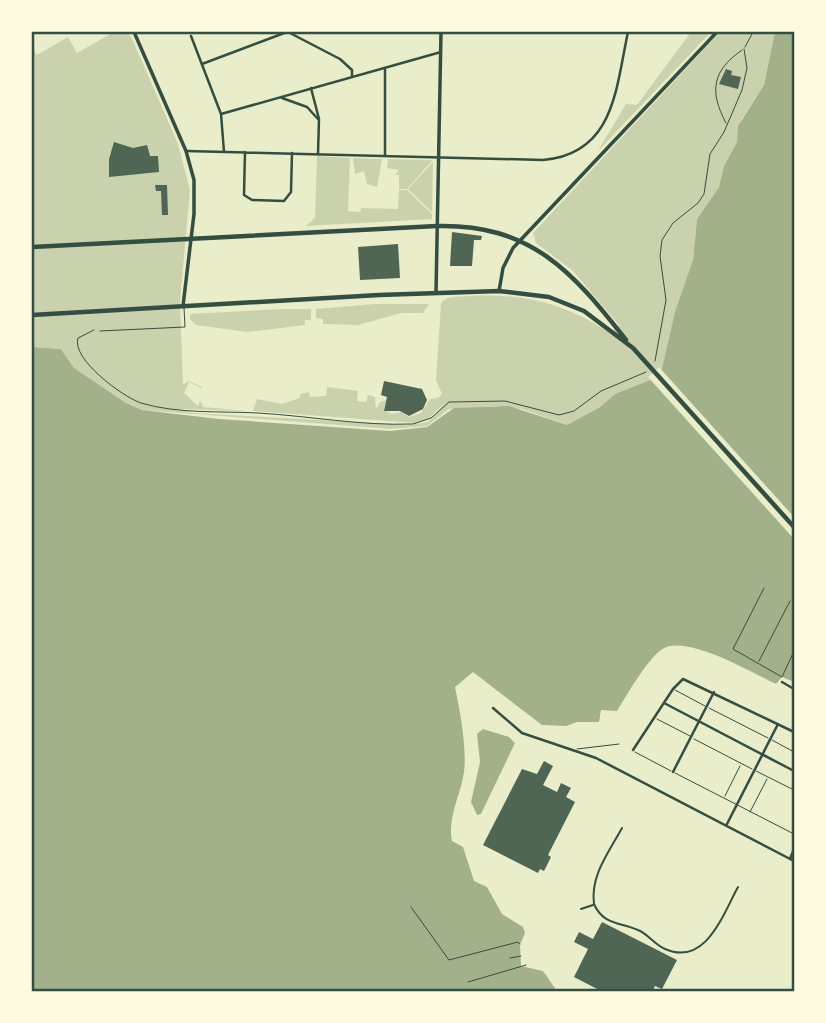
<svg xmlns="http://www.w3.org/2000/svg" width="826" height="1023" viewBox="0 0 826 1023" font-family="'Golos Text',sans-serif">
<rect width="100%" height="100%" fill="#e9edc9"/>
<path fill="#cad2ad" d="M114 32H128L133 41 178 144 190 190 180 301 183 385 188 381 202 387 203 389 189 382 184 393 198 406 200 400 203 407 247 411 179 409 194 413 408 425 428 422 447 401 427 420 415 423 253 411 257 399 282 404 300 398V394L309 392 310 397 326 396 327 387 358 391 357 401 366 402 368 395 375 397 376 409 380 402 386 400 384 410 392 414 401 412 409 417 421 413 430 399 438 398 442 394 436 380 441 303C447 295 460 297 471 296 524 293 567 304 611 334L619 325 572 270 536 243 533 233 720 32H775L764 85 741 120 737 142 724 166 719 187 697 219 693 260 662 369 650 380 615 394 600 407 567 425 522 409 495 406 449 409 427 426 390 429 142 410 126 403 74 368 61 349 32 347V46L37 55 68 37 77 53Z
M691 32H711L598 151 626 104 637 105Z
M317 156 350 158 348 211 360 212 361 208 398 209 399 190H407L432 214V219L306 226 315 218Z
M353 158 382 159 377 187 367 184 364 171 355 174Z
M388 159 430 160 432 161 407 189H399V175H395L399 170 387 168Z
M433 162V164L432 212 408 189Z
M375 304H429L423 313H401L358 325 323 324V319L316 318V309Z
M282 309H311V320H305V325L247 332 196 325 190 319V314Z"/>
<path fill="#a3b18a" d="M775 32H794V682L782 677 776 684C752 673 684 632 661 650 646 661 627 695 617 711L601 710 599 722H577L566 726 542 725 473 672 455 687C460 711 467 748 464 772 461 794 447 818 452 841L463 847 474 881 487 887 502 914 523 927 525 933 520 945 521 966 543 971 557 991H32V347L61 349 74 368 126 403 142 410 219 419 390 431 427 427 454 408 509 406 567 425 600 407 615 394 650 380 662 369 675 312 693 260 697 219 719 187 724 166 737 142 738 126 764 85Z
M483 729 509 737 515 743 481 814 477 815 471 802 480 762 477 734Z"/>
<path fill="#e9edc9" d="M659 367 794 517V539L648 377Z"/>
<path fill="#4f6655" d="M726 69 732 71 731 75 741 77 738 89 719 84Z
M114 142 133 148 147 145 150 156H158L159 172 109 177V159Z
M155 185H167L168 215H162L161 191H156Z
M452 232 482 236 481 240H474L472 266H450Z
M398 244 400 278 360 280 358 247Z
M384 381 422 389 427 400 423 409 409 416 400 411H384L387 397 381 395Z
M544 761 553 766 543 785 557 792 561 783 571 788 566 797 575 802 548 855 551 857 544 871 540 869 538 873 483 845 522 769 537 774Z
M602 922 677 960 662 989 655 986 652 992H603L574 977 588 949 574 942 579 932 593 939Z"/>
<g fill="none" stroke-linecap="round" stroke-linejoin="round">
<path stroke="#344e41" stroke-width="1" d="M745 47 753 32
M726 123C709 91 712 71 742 50
M94 330 78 338C71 359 123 397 141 403 177 414 221 411 258 413 310 416 361 426 413 424L431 418 449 402 505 401 559 415 574 411 601 391 646 372
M655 361 666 300 660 256 662 240 673 223 698 203 704 194 710 154 724 132 742 90 747 68 744 49
M764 588 733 649 782 677 794 651
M759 661 790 601
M411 907 449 960 518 942 520 944
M510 958 521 956
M468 982 526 965"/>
<path stroke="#344e41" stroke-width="1" d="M100 331 185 327 184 308
M675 690 705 706
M709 708 768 738
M657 719 690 736
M694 739 752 769
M772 740 794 752
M577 749 619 744
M635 752 671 771
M756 771 794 790
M675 773 794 834
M725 796 740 766
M750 812 767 779"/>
<path stroke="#344e41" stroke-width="2" d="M622 828C609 852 590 876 594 904 603 925 620 922 638 930 648 934 654 944 665 949 706 967 723 914 738 887
M581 909 593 905"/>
<path stroke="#344e41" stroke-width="2.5" d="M288 32 340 59 352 70V77
M191 36 221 114 224 152
M202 64 287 32
M311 88 319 119 318 154
M282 98 307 107 318 119
M221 114 441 52
M186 151 543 160C615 154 616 87 628 32
M245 152 244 195 252 200 284 201 291 192 292 153
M385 156V68
M782 682 794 689
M664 703 794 771
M493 708 522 733 596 758 794 861
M633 750 673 689 683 679 794 732
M673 772 714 692
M727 824 778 724
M790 859 794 849"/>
<path stroke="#344e41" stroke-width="3.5" d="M134 32 186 151 194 180V214L183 306
M436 293 441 32"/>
<path stroke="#344e41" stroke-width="3.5" d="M499 291 503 268 513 248 717 32"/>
<path stroke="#344e41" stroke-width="4.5" d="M32 247 437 226C531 224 572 271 626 340
M32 315 379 295 499 291 549 297 584 311 633 348 794 527"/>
</g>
<rect width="826" height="1023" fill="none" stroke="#fefae0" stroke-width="66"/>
<rect x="33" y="33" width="760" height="957" fill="none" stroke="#344e41" stroke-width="2.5"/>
</svg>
